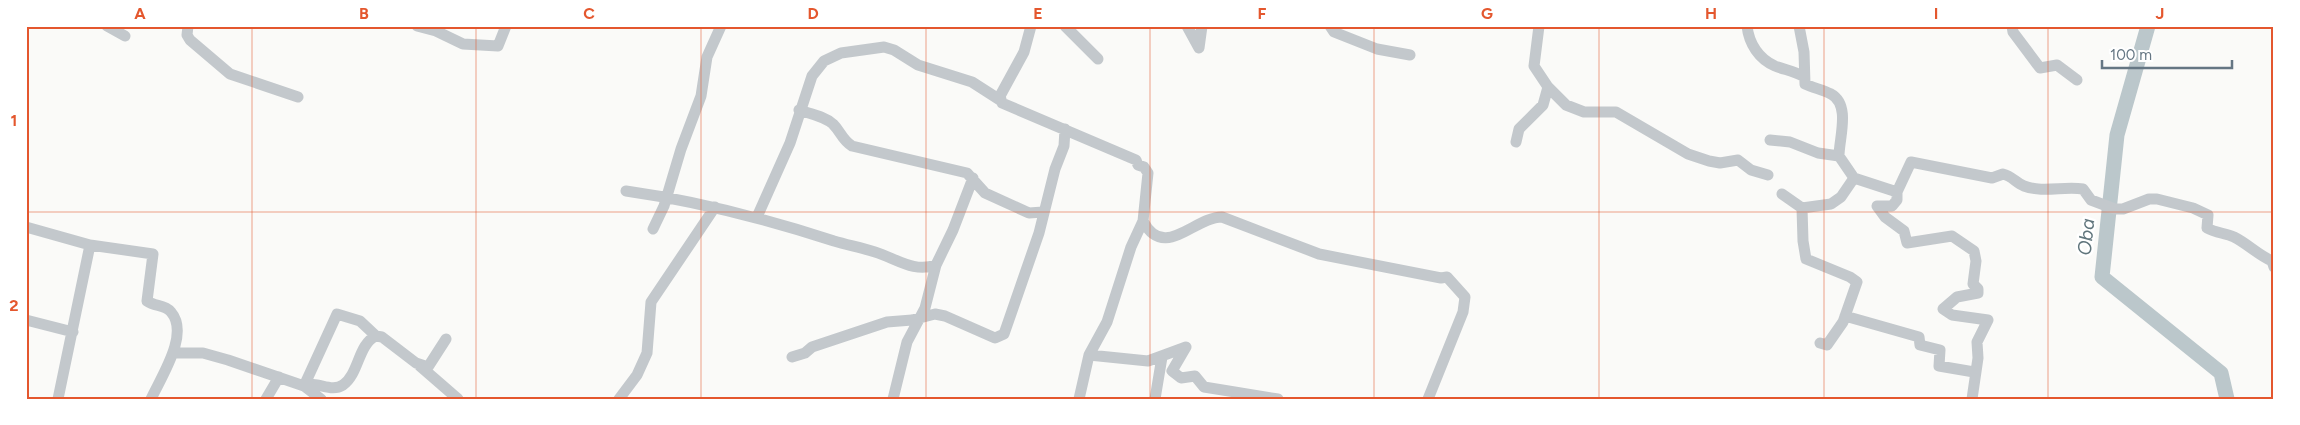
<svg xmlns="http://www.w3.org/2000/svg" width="2300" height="425" viewBox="0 0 2300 425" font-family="Figtree,sans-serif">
<rect width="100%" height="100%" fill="#fafaf8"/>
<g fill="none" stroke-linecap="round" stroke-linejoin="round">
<path stroke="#bbc7cb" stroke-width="15" d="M2148 26 2117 135 2102 277 2221 373 2227 399"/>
<path stroke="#c3c8cc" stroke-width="11" d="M107 26 125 36
M188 26 187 35 190 40 230 74 298 97
M417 26 436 31 463 44 498 46 506 26
M1031 26 1024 52 1000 96 1002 103 1136 160 1138 165 1144 167 1148 173 1143 221 1131 247 1107 322 1089 355 1079 399
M1065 26 1098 59
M1187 26 1199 48 1202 26
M1330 26 1334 32 1377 49 1410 55
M1539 26 1534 66 1548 87 1566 105 1584 112H1616L1688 154 1709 161 1720 163 1738 160 1751 170 1768 175
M1747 26C1749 44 1759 59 1775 66 1785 70 1795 71 1804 77
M1799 26 1804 52 1805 84C1814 88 1823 90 1831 94 1851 105 1839 138 1839 156
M2012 26 2013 32 2040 68 2057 65 2077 80
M799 110C811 114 824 116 833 124 841 132 842 140 852 146L967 173 985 193 1029 213 1043 212
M1770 140 1790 142 1818 153 1839 156 1854 178 1897 192
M1516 142 1519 129 1543 105 1548 87
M626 191C697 201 766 219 834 241 848 245 862 248 875 252 897 259 914 273 936 265
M1782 194 1802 208 1831 204 1841 197 1854 178
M1802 208 1803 241 1806 259 1850 277 1857 282 1843 322 1827 345 1820 343
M757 217 790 143 812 76 824 61 841 53 884 47 894 50 918 65 972 82 1000 100
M1143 221C1164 261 1194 217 1222 217L1319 254 1441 278 1447 277 1465 297 1463 312 1428 399
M26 227 90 245 153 254 147 301C155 307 164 304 171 312 190 334 161 377 151 399
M653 229 664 206 681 149 701 96 707 57 721 26
M1845 316 1919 337 1920 345 1940 350 1939 366 1974 372
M26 320 73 332
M173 353H203L228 360 304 386 321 399
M1089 355 1148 361 1186 347 1172 371 1181 378 1195 376 1204 387 1278 399
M792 357 805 353 812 347 887 322 912 320 935 314 945 316 995 338 1004 334 1039 233 1055 169 1064 146 1065 129
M420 366 458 399
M304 386C317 380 330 393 343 385 359 374 358 344 376 336L382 337 416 363 428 367 446 339
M304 386 337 314 360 321 376 336
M58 399 90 245
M266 399 279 377
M619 399 637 375 647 353 651 302 715 207
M893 399 907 342 925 308 936 265 953 230 973 178
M1155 399 1162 357
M1972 399 1978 358 1977 342 1988 320 1952 315 1943 309 1957 297 1978 293V289L1973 284 1976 261 1974 251 1952 236 1907 243 1904 231 1885 217 1877 206H1892L1897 200V192L1911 162 1992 178 2003 174C2012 176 2016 183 2024 186 2043 193 2064 186 2083 189L2091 200 2115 209H2123L2149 199H2157L2193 208 2208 215 2207 228C2216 233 2225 233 2234 237 2248 244 2258 255 2272 261L2274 267"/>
</g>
<path fill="none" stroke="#e4572e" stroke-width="1" stroke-opacity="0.55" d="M252 26V399M476 26V399M701 26V399M926 26V399M1150 26V399M1374 26V399M1599 26V399M1824 26V399M2048 26V399M26 212H2274"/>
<g text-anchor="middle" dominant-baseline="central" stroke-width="5" stroke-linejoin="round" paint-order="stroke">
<g font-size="19" font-style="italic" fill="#60757c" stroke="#fff">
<text transform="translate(2086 237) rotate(-84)">Oba</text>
</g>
</g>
<rect width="2300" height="425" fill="none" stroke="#ffffff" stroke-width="55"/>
<path d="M2102 60v8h130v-8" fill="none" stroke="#657683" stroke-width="2.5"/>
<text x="2110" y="60" font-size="15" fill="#657683" stroke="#ffffff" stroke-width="4" paint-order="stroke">100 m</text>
<rect x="28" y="28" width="2244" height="370" fill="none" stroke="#e4572e" stroke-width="2"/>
<g font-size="16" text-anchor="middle" font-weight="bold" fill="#e4572e">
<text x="140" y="19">A</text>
<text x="364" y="19">B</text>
<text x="589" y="19">C</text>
<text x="813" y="19">D</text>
<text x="1038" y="19">E</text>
<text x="1262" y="19">F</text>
<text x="1487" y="19">G</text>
<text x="1711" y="19">H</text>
<text x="1936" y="19">I</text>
<text x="2160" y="19">J</text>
<text x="14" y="126">1</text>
<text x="14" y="311">2</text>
</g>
</svg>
